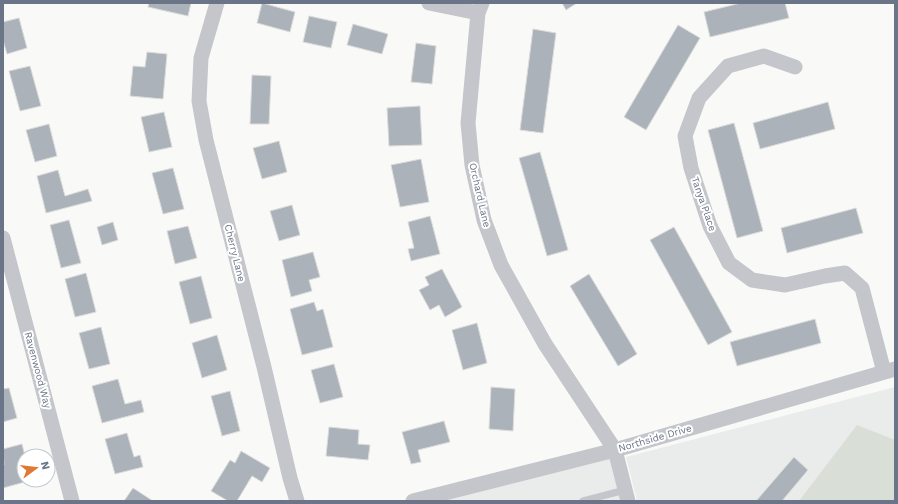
<svg xmlns="http://www.w3.org/2000/svg" width="898" height="504" viewBox="0 0 898 504" font-family="'Work Sans',sans-serif">
<rect width="100%" height="100%" fill="#f9faf8"/>
<path fill="#eaebeb" d="M895 387V501H637L626 457Z
M610 458 621 501H440Z"/>
<path fill="#d9dfd7" d="M857 425 895 440V501H799Z"/>
<path fill="#acb2ba" stroke="#dbdcda" d="M149 3H191L188 16 148 7Z
M262 3 295 12 290 32 257 23Z
M562 3H577L566 10Z
M741 3H785L789 18 710 37 704 12Z
M309 16 337 22 331 48 303 42Z
M19 18 27 48 7 54 3 40V22Z
M353 24 388 34 382 54 347 45Z
M678 25 700 38 646 130 624 117Z
M533 29 556 33 543 133 520 130Z
M416 43 436 46 432 84 411 82Z
M147 52 167 54 163 99 130 96 133 66 145 67Z
M30 66 41 106 20 111 9 71Z
M252 75 271 76 269 124H250Z
M828 102 835 129 760 149 753 123Z
M420 106 422 145 389 146 387 108Z
M164 112 172 147 149 152 141 117Z
M734 123 763 231 737 238 708 130Z
M49 124 57 156 35 162 26 130Z
M279 141 287 172 262 179 253 148Z
M540 152 568 250 547 256 519 158Z
M421 159 429 202 400 207 391 165Z
M173 168 184 209 163 214 152 173Z
M58 170 65 196 88 189 92 201 46 213 37 176Z
M292 205 300 235 279 241 270 211Z
M856 208 863 233 787 253 781 228Z
M430 216 440 254 411 261 408 249 414 248 408 222Z
M69 220 81 263 61 268 50 225Z
M113 222 118 240 102 245 97 227Z
M188 226 197 258 175 264 167 231Z
M674 227 732 332 708 345 650 240Z
M313 252 320 277 309 280 312 291 291 297 282 260Z
M442 269 462 307 445 317 439 305 430 310 419 290 429 285 425 277Z
M86 273 96 312 75 317 65 279Z
M589 274 637 354 618 366 570 286Z
M201 276 212 318 190 324 179 282Z
M314 302 317 311 323 309 333 347 302 355 290 309Z
M815 319 821 343 737 366 730 342Z
M477 323 487 363 463 370 452 330Z
M101 327 110 364 89 369 79 333Z
M217 335 227 370 202 378 192 343Z
M334 364 343 397 320 403 311 370Z
M118 379 125 404 141 400 144 412 102 423 92 386Z
M491 387 515 389 513 431 489 429Z
M9 388 17 418 3 422V389Z
M230 391 240 431 222 436 211 396Z
M444 421 450 442 418 450 421 462 411 464 402 432Z
M329 427 359 430 358 444 370 445 368 460 326 456Z
M127 433 134 457 140 455 143 467 115 474 105 439Z
M22 444 25 456H24V480H32L3 488V465H4L3 449Z
M241 451 270 468 262 482 252 476 237 501H228L211 491 230 460 235 463Z
M794 457 808 470 782 501H756Z
M133 488 153 501H124Z"/>
<g fill="none" stroke-linecap="round" stroke-linejoin="round">
<path stroke="#c4c6cb" stroke-width="7" d="M583 501 625 490"/>
<path stroke="#c4c6cb" stroke-width="15" d="M217 3 201 58 199 101 206 140 264 367 290 478 297 501
M429 3 478 13
M482 3 478 13 468 123 472 165 484 220 501 265 545 344 615 450 628 501
M795 67 764 56 728 66 699 98 685 136 691 168 710 226 729 263 752 280 785 285 825 276 845 273 862 288 884 372
M3 238 72 501
M413 501 615 450 895 369"/>
</g>
<g text-anchor="middle" dominant-baseline="central" stroke-width="4" stroke-linejoin="round" paint-order="stroke">
<g font-size="10" fill="#6a7588" stroke="#fff">
<text transform="translate(480 195) rotate(77)">Orchard Lane</text>
<text transform="translate(704 204) rotate(71)">Tanya Place</text>
<text transform="translate(235 253) rotate(76)">Cherry Lane</text>
<text transform="translate(38 370) rotate(75)">Ravenwood Way</text>
<text transform="translate(655 438) rotate(-16)">Northside Drive</text>
</g>
</g>
<rect width="898" height="504" fill="none" stroke="#6a7588" stroke-width="8"/>
<g transform="translate(36 468) rotate(75)"><circle r="19" fill="#ffffff" stroke="#c3c8cf"/>
<path d="M0-3L7 15L0 10L-7 15Z" fill="#de7a34"/>
<text y="-6" font-size="11" font-weight="bold" text-anchor="middle" fill="#6a7588">N</text>
</g>
</svg>
